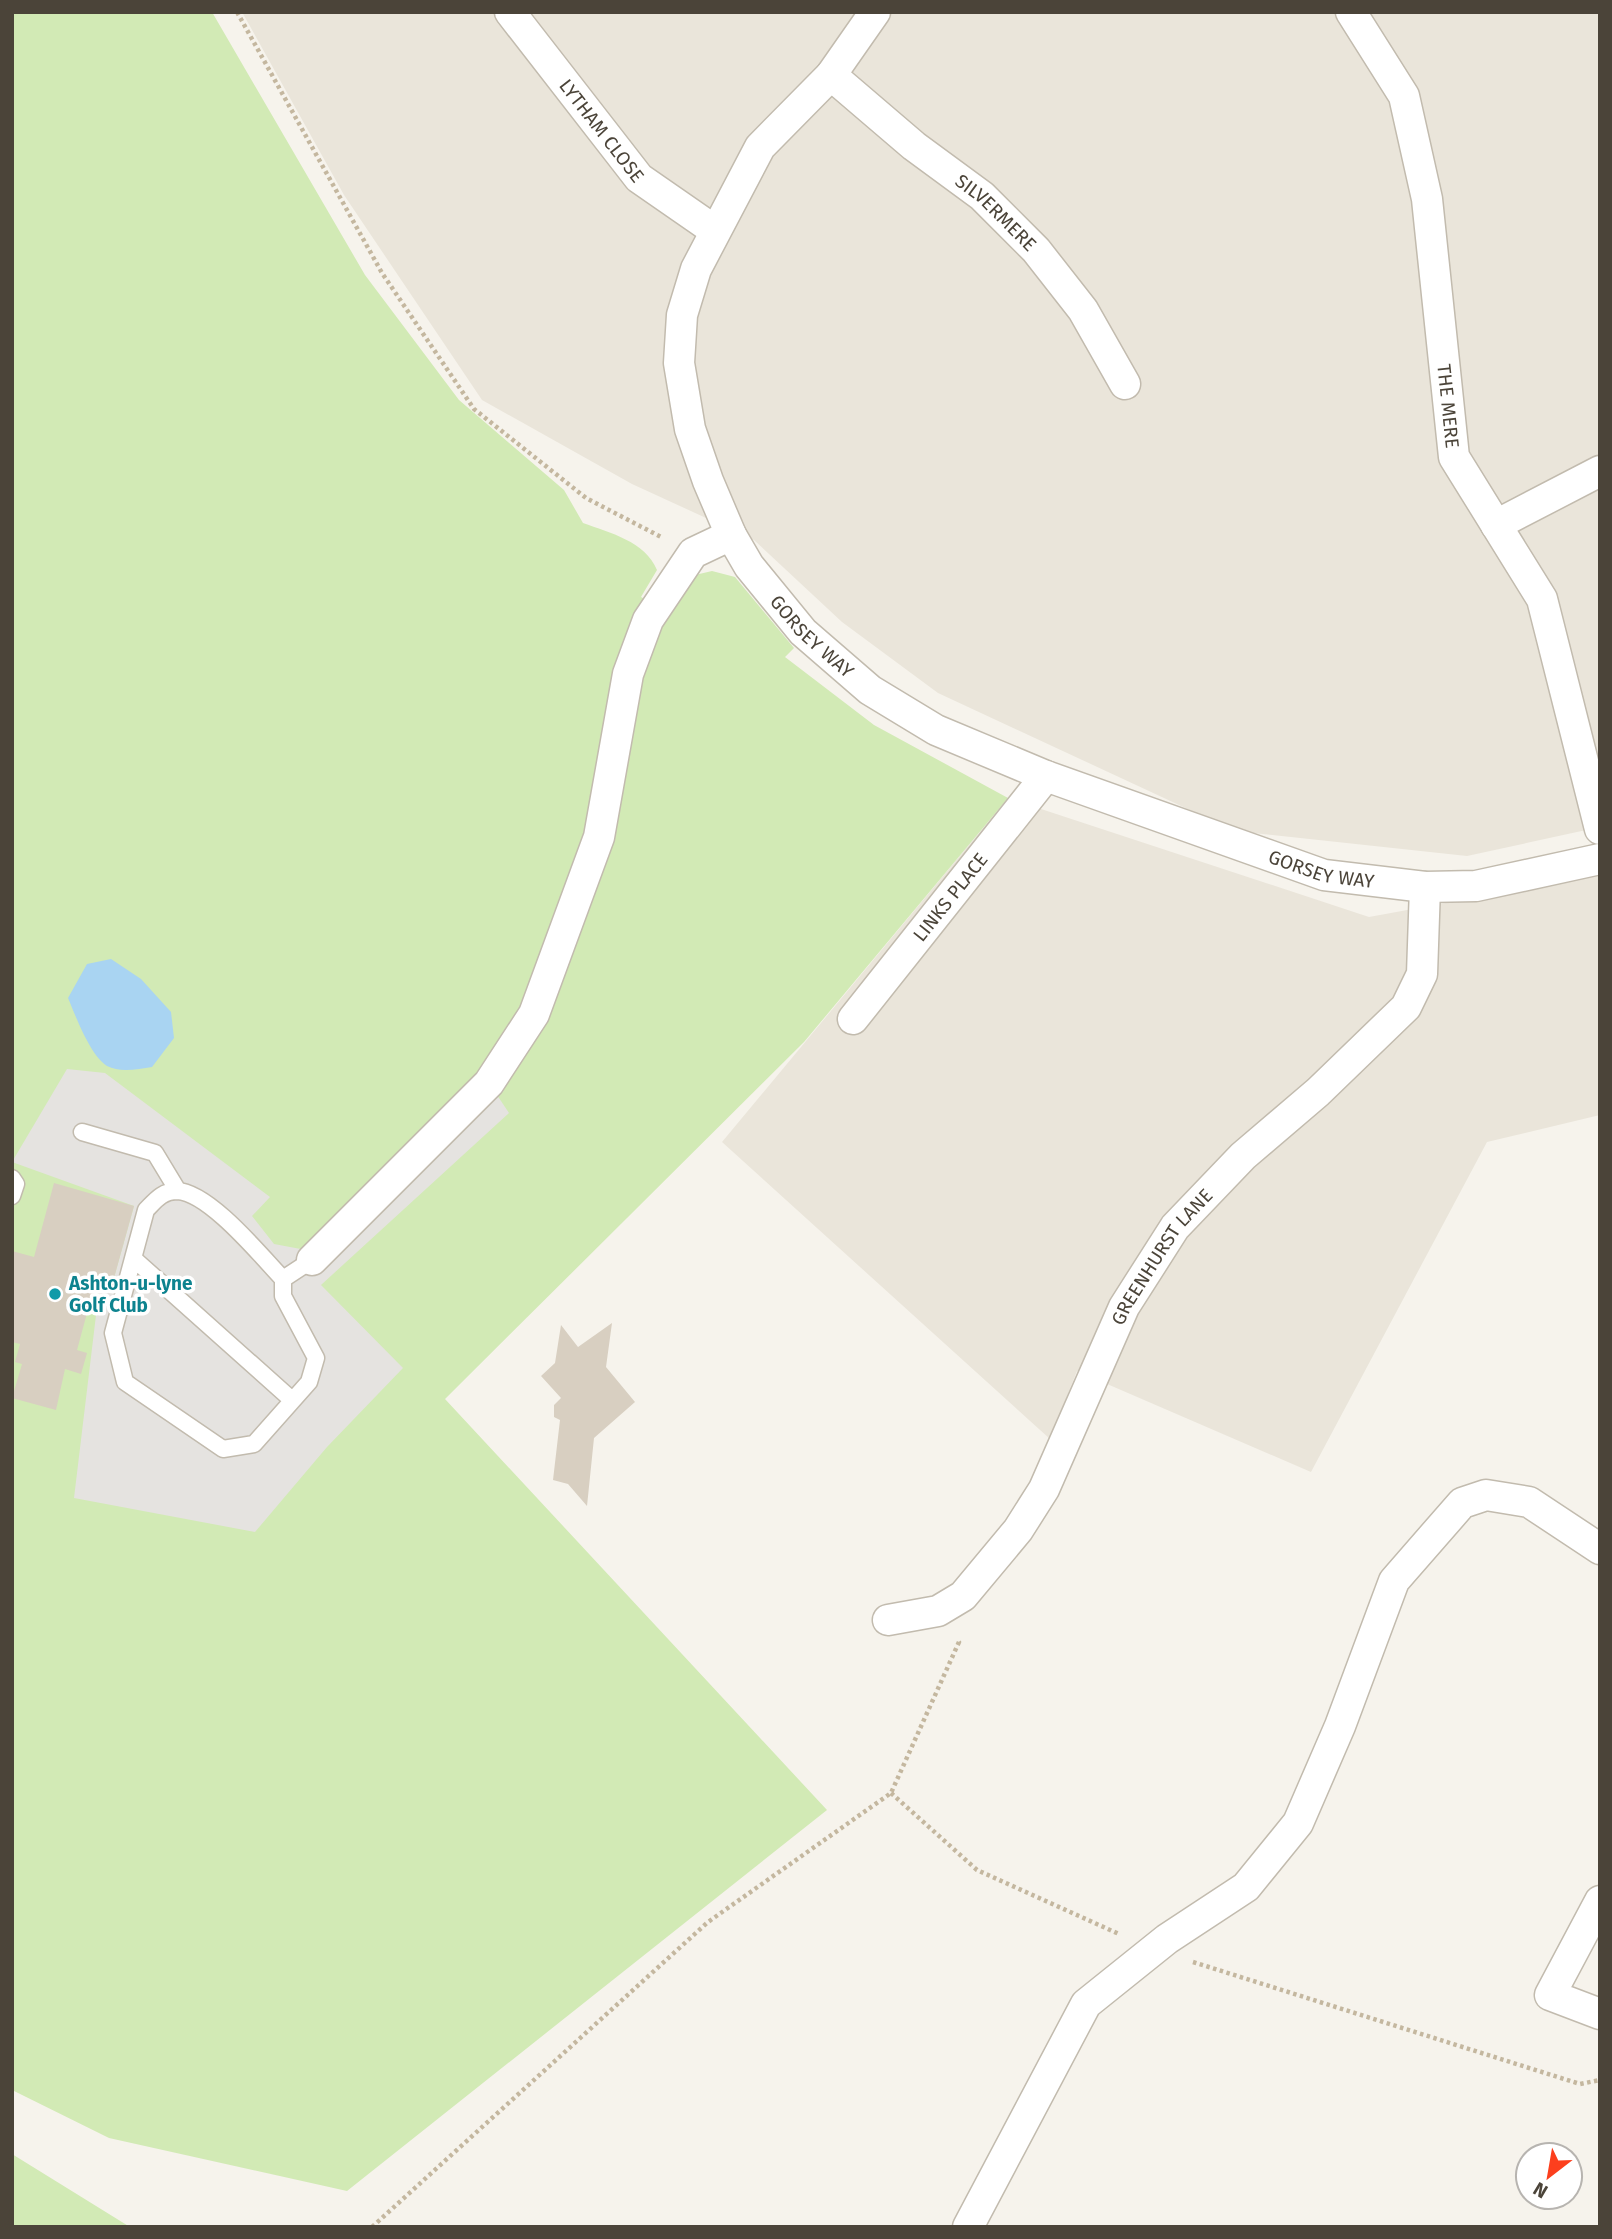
<svg xmlns="http://www.w3.org/2000/svg" width="1612" height="2239" viewBox="0 0 1612 2239" font-family="'Fira Sans',sans-serif">
<rect width="100%" height="100%" fill="#f6f3ec"/>
<path fill="#eae5da" d="M242 12H1600V827L1467 856 1235 831 938 693 842 622 754 540 632 484 482 400 344 195Z
M1008 798 1369 917 1565 881 1600 871V1115L1487 1142 1311 1472 1077 1371 1050 1439 722 1142Z"/>
<path fill="#d2eab5" d="M12 12H212L365 275 459 400 564 490 583 523C610 533 645 541 657 570L641 597 670 613 695 575 712 571 735 577 794 648 785 657 874 725 1008 798 804 1042 445 1399 827 1810 347 2191 109 2138 12 2090Z
M12 2154 130 2227H12Z"/>
<path fill="#e5e3e0" d="M67 1069 105 1073 270 1197 252 1216 274 1244 306 1250 489 1083 509 1113 321 1285 403 1368 327 1447 255 1532 74 1498 100 1282 112 1285 134 1206 12 1162Z"/>
<path fill="#a9d4f2" d="M111 959 141 979 171 1012 174 1038 152 1067C138 1069 120 1073 107 1066 90 1055 76 1017 68 998L87 964Z"/>
<path fill="#d8cfc1" d="M54 1183 134 1206 112 1285 100 1282 94 1303 90 1302 77 1350 87 1353 81 1374 65 1369 56 1410 12 1398 22 1364 15 1362 20 1344 12 1342V1251L34 1257Z
M612 1323 606 1367 635 1402 594 1438 587 1506 568 1484 553 1480 560 1420 554 1417V1405L561 1398 541 1376 555 1363 561 1325 578 1347Z"/>
<g fill="none" stroke-linecap="round" stroke-linejoin="round">
<defs>
<path id="lane" d="M82 1132 155 1153 178 1191
M12 1178 16 1184 12 1196
M134 1259 292 1400
M283 1279C261 1256 209 1192 177 1191 162 1191 155 1201 146 1210L113 1333 125 1382 223 1449 254 1444 309 1382 316 1358 283 1296V1279L312 1260"/>
<g id="street">
<path id="s1" d="M510 12 639 178 714 230"/>
<path id="s2" d="M875 12 831 75 760 147 696 269 682 315 679 363 690 429 708 481 731 535 749 566 803 632 870 690 936 730 1046 776 1324 875 1425 887 1476 886 1600 859"/>
<path id="s3" d="M1351 12 1404 96 1427 199 1454 457 1542 599 1600 829"/>
<path id="s4" d="M831 75 914 146 982 196 1036 250 1083 310 1125 384"/>
<path d="M1496 525 1600 471"/>
<path id="s5" d="M853 1019 1046 776"/>
<path d="M312 1260 489 1083 534 1014 599 837 628 674 648 620 693 553 731 535"/>
<path id="s6" d="M888 1620 938 1611 963 1596 1018 1530 1044 1489 1124 1307 1175 1227 1243 1156 1318 1092 1406 1007 1422 974 1425 887"/>
<path d="M1600 1901 1550 1995 1600 2014"/>
<path d="M968 2227 1086 2004 1167 1939 1246 1887 1298 1823 1340 1726 1394 1581 1462 1503 1486 1495 1529 1502 1600 1549"/>
</g>
</defs>
<use href="#lane" stroke="#c2bbae" stroke-width="19"/>
<use href="#street" stroke="#c2bbae" stroke-width="33"/>
<path stroke="#c4b79f" stroke-width="4.5" stroke-dasharray="3.5 3.5" stroke-linecap="butt" d="M237 12 382 273 474 409 586 498 663 538
M891 1793 977 1870 1119 1934
M1193 1962 1580 2084 1600 2080
M372 2227 708 1922 891 1793 959 1642 957 1639"/>
<use href="#lane" stroke="#fff" stroke-width="16"/>
<use href="#street" stroke="#fff" stroke-width="30"/>
</g>
<circle fill="#0f9aa8" stroke="#fff" stroke-width="2.5" cx="55" cy="1294" r="7"/>
<g text-anchor="middle" dominant-baseline="central" stroke-width="7" stroke-linejoin="round" paint-order="stroke">
<g font-size="19" fill="#4b4439" stroke="#fff">
<text stroke="none"><textPath href="#s1" startOffset="150">LYTHAM CLOSE</textPath></text>
<text stroke="none"><textPath href="#s4" startOffset="215">SILVERMERE</textPath></text>
<text stroke="none"><textPath href="#s3" startOffset="413">THE MERE</textPath></text>
<text stroke="none"><textPath href="#s2" startOffset="723">GORSEY WAY</textPath></text>
<text stroke="none"><textPath href="#s2" startOffset="1290">GORSEY WAY</textPath></text>
<text stroke="none"><textPath href="#s5" startOffset="156">LINKS PLACE</textPath></text>
<text stroke="none"><textPath href="#s6" startOffset="476">GREENHURST LANE</textPath></text>
</g>
<g font-size="19" font-weight="bold" fill="#0d838f" stroke="#fff" text-anchor="start">
<text x="69" y="1283">Ashton-u-lyne<tspan x="69" dy="22">Golf Club</tspan></text>
</g>
</g>
<rect width="1612" height="2239" fill="none" stroke="#4b4439" stroke-width="28"/>
<g transform="translate(1549 2176) rotate(211)"><circle r="33" fill="#ffffff" stroke="#b7b4b0" stroke-width="2"/>
<path d="M0-5L12 26L0 18L-12 26Z" fill="#fc3f1d"/>
<text y="-10" font-size="19" font-weight="bold" text-anchor="middle" fill="#4b4439">N</text>
</g>
</svg>
